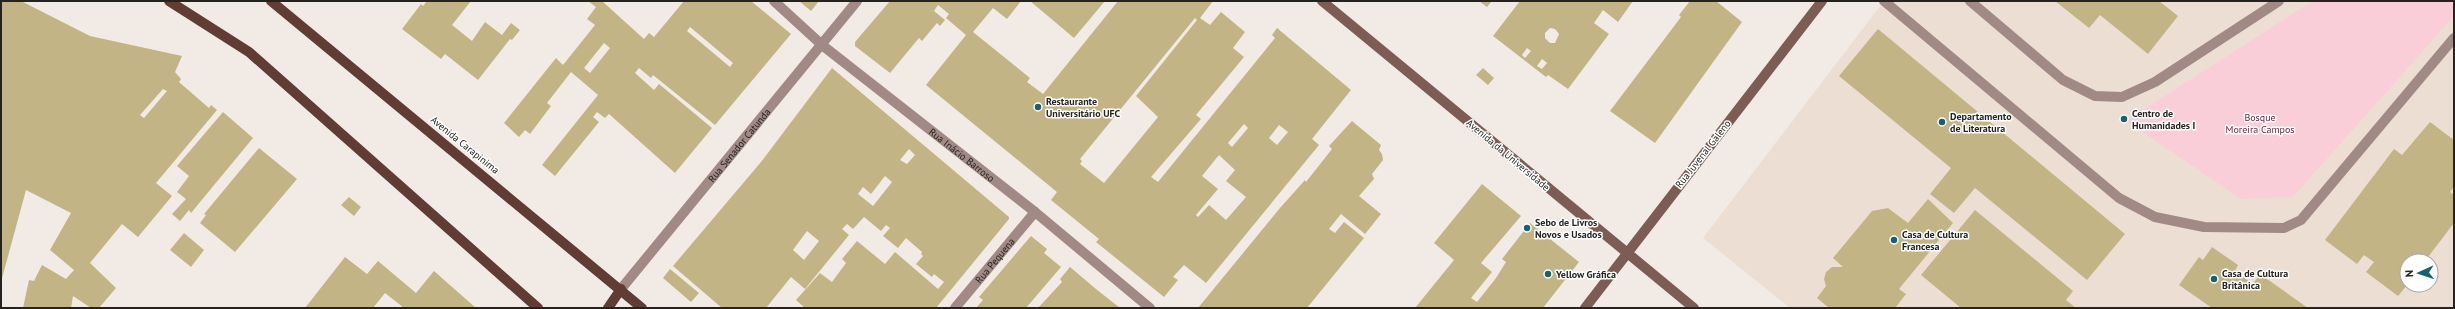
<svg xmlns="http://www.w3.org/2000/svg" width="2455" height="309" viewBox="0 0 2455 309" font-family="'PT Sans',sans-serif">
<rect width="100%" height="100%" fill="#f2ebe5"/>
<path fill="#ecded3" fill-rule="evenodd" d="M1884 1H2454V308H1790L1703 238ZM2407 261H2431V285H2407Z"/>
<path fill="#f9ced8" d="M2313 1H2454V16L2293 197 2241 199 2126 121Z"/>
<path fill="#c3b486" fill-rule="evenodd" d="M1 1H21L90 36 182 56 175 72 181 79 179 82 209 108 211 105 217 110 156 183 172 196 138 237 122 224 90 263 116 288 99 308H91L73 296 71 308H23L29 280 34 281 42 265 66 279 74 270 50 250 71 213 26 190 1 282ZM163 89 167 91 144 118 140 115Z
M427 1H471L452 25 472 41 485 22 502 35 511 23 520 30 512 40 510 39 478 80 445 54 441 59 402 29 421 4 423 6Z
M588 1H602L644 39 649 33 654 37 684 1H751L791 34 715 125 653 75 651 78 639 68 635 73 654 90 659 84 712 128 675 173 609 114 605 118 597 112 593 117 599 122 555 176 542 165 598 95 571 72 547 103 551 106 530 134 525 130 519 137 504 123 556 58 563 65 595 25 587 19 596 7ZM690 27 733 63 730 67 687 31ZM604 43 610 48 590 73 584 68Z
M799 1H819L811 11Z
M890 1H1021L1007 19 993 8 973 32 1030 78 1027 82 1043 94 1118 1H1213L1200 18 1210 25 1221 12 1245 32 1233 48 1244 57 1196 115 1201 119 1151 177 1158 182 1275 38 1272 35 1277 28 1351 90 1312 139 1319 145 1206 283 1184 265 1173 277 1178 280 1164 297 1096 242 1099 239 1051 200 1057 192 926 85 966 35 946 18 949 14 938 5 934 11 945 20 940 26 937 23 922 41 919 38 890 73 855 46V42ZM1195 18 1197 20 1136 96 1158 117 1104 183 1080 164 1082 161 1080 159ZM1244 124 1248 128 1232 147 1228 143ZM1279 125 1288 132 1277 145 1269 138ZM1219 155 1235 170 1226 181 1246 197 1226 220 1209 205 1198 217 1196 215 1218 189 1202 176Z
M1030 1H1105L1074 38Z
M1479 1H1492L1487 7Z
M1520 1H1633L1618 22 1603 10 1594 23 1609 34 1568 89 1548 75 1546 77 1493 36ZM1550 28 1555 29 1559 34 1555 43H1550L1545 38V33ZM1527 48 1531 51 1525 58 1522 55ZM1542 59 1547 63 1542 69 1537 66Z
M1690 1H1716L1742 22 1655 143 1610 111 1681 17 1679 15Z
M2055 1H2159L2178 16 2148 54 2100 15 2089 28Z
M1878 29 2125 234 2087 280 1975 188 1954 213 1930 194 1951 168 1839 76Z
M832 68 1009 217V219L936 308H805L796 300 820 273 832 282 846 263 842 259 857 241 885 264 895 252 938 289 944 282 934 274 932 277 916 264 923 256 921 254 922 252 906 238 898 248 883 236 890 228 886 225 881 231 864 217 853 229 847 224 842 229 849 235 805 289 791 277 766 308H722L673 266 761 162ZM909 149 915 155 907 164 900 160ZM885 176 892 182 873 206 858 194 863 187 871 194ZM807 231 819 241 804 260 793 250Z
M1483 68 1494 78 1488 85 1476 75Z
M223 112 253 138 191 213 189 210 180 221 172 214 186 199 177 192 189 176 177 166Z
M1352 121 1381 145 1379 150 1382 154 1383 160 1372 174 1374 179 1359 196 1381 214 1365 234 1341 214 1329 229 1335 233 1344 222 1364 238 1307 308H1198L1280 208 1305 180 1306 182 1332 149 1329 146Z
M2430 122 2454 140V187L2450 192 2454 195V223L2425 261H2407V285L2398 296 2366 272 2374 262 2364 255 2357 264 2325 240 2394 149 2402 155Z
M259 148 297 179 235 252 200 223 206 215 204 214Z
M1482 184 1521 216 1481 263 1492 272 1471 298 1477 302 1496 278 1506 262 1502 259 1530 223 1579 262 1543 308H1415L1454 260 1434 243Z
M349 197 361 207 354 216 341 205Z
M1928 199 1953 223 1899 289 1906 294 1895 308H1829L1817 298 1826 286 1824 279 1826 272 1832 267H1843L1833 258 1872 211 1888 208 1908 223Z
M1975 210 2073 291 2066 300 2076 308H1961L1921 275Z
M184 233 204 250 191 267 170 250Z
M1031 236 1047 249 1044 253 1061 267 1026 308H976L983 300 979 297Z
M2212 247 2238 265 2235 271 2253 284 2260 274 2308 308H2212L2179 285 2199 257 2203 260Z
M345 257 367 274 378 261 416 293 434 271 476 308H404L385 293 373 308H305Z
M1070 267 1096 289 1120 308H1038L1062 282 1060 279Z
M670 269 699 293 691 302 663 278Z"/>
<g fill="none" stroke-linecap="round" stroke-linejoin="round">
<path stroke="#a18a85" stroke-width="10" d="M1884 1 2119 198 2155 217 2204 227 2284 228 2301 220 2454 38
M1970 1 2063 80 2095 96 2122 97 2155 82 2279 1"/>
<g stroke="#a18a85" stroke-width="10">
<path id="s1" d="M774 1 822 45 1035 212 1150 308"/>
<path id="s2" d="M621 289 857 1"/>
<path id="s3" d="M955 308 1035 212"/>
</g>
<path stroke="#7c5c55" stroke-width="10" d="M1322 1 1694 308
M1585 308 1822 1"/>
<path stroke="#613c34" stroke-width="10" d="M169 1 249 52 538 308
M271 1 642 308
M608 308 621 289"/>
</g>
<g fill="#186270" stroke="#fff" stroke-width="1.5">
<circle cx="1038" cy="107" r="4"/>
<circle cx="2124" cy="119" r="4"/>
<circle cx="1942" cy="122" r="4"/>
<circle cx="1527" cy="228" r="4"/>
<circle cx="1894" cy="240" r="4"/>
<circle cx="1548" cy="274" r="4"/>
<circle cx="2214" cy="279" r="4"/>
</g>
<g text-anchor="middle" dominant-baseline="central" stroke-width="3" stroke-linejoin="round" paint-order="stroke">
<g font-size="10" font-weight="bold" fill="#252320" stroke="#fff" text-anchor="start">
<text x="1046" y="101">Restaurante<tspan x="1046" dy="12">Universitário UFC</tspan></text>
<text x="2132" y="113">Centro de<tspan x="2132" dy="12">Humanidades I</tspan></text>
<text x="1950" y="116">Departamento<tspan x="1950" dy="12">de Literatura</tspan></text>
<text x="1535" y="222">Sebo de Livros<tspan x="1535" dy="12">Novos e Usados</tspan></text>
<text x="1902" y="234">Casa de Cultura<tspan x="1902" dy="12">Francesa</tspan></text>
<text x="2222" y="273">Casa de Cultura<tspan x="2222" dy="12">Britânica</tspan></text>
<text x="1556" y="274">Yellow Gráfica</text>
</g>
<g font-size="10" fill="#67273c" stroke="#fff">
<text x="2260" y="117">Bosque<tspan x="2260" dy="12">Moreira Campos</tspan></text>
</g>
<g font-size="10" fill="#252320" stroke="#fff">
<text transform="translate(465 145) rotate(39)">Avenida Carapinima</text>
<text stroke="none"><textPath href="#s2" startOffset="186">Rua Senador Catunda</textPath></text>
<text transform="translate(1703 154) rotate(-52)">Rua Juvenal Galeno</text>
<text stroke="none"><textPath href="#s1" startOffset="243">Rua Inácio Barroso</textPath></text>
<text transform="translate(1508 155) rotate(40)">Avenida da Universidade</text>
<text stroke="none"><textPath href="#s3" startOffset="62">Rua Pequena</textPath></text>
</g>
</g>
<rect width="2455" height="309" fill="none" stroke="#252320" stroke-width="4"/>
<g transform="translate(2419 273) rotate(267)"><circle r="19" fill="#ffffff" stroke="#a8a7a6"/>
<path d="M0-3L7 15L0 10L-7 15Z" fill="#186270"/>
<text y="-6" font-size="11" font-weight="bold" text-anchor="middle" fill="#252320">N</text>
</g>
</svg>
